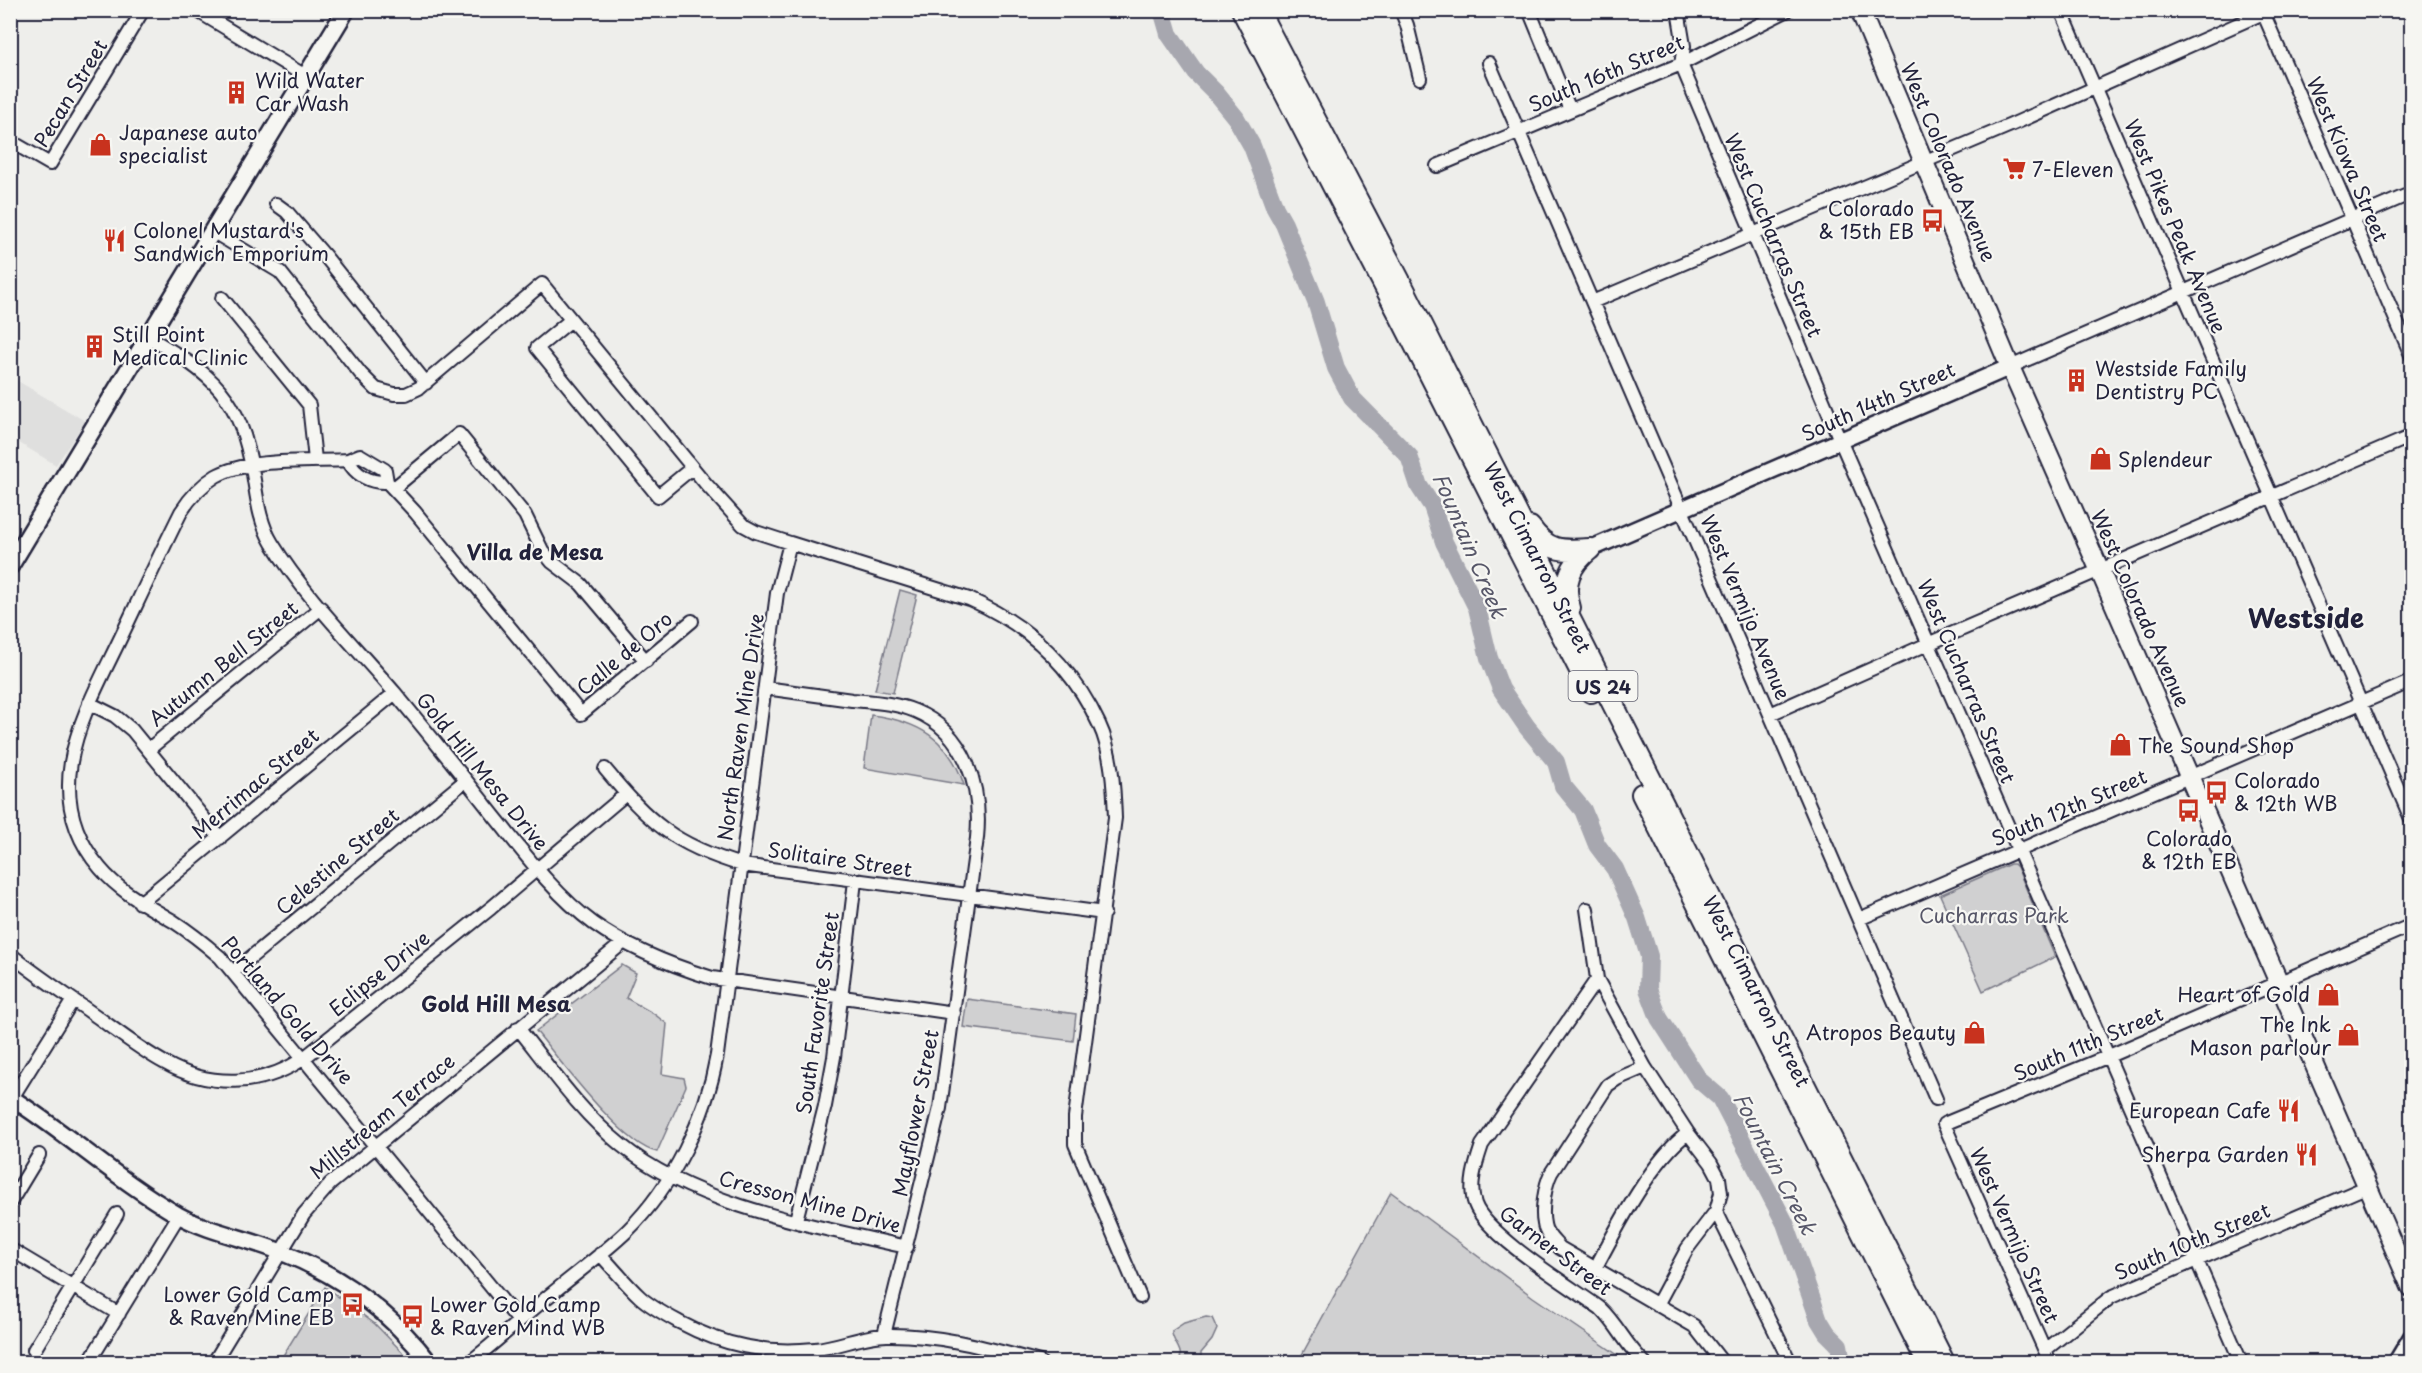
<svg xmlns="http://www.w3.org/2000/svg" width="2422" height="1373" viewBox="0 0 2422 1373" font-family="'Playpen Sans',sans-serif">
<rect width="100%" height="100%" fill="#eeeeeb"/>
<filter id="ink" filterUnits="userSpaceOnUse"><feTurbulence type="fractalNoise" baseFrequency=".0167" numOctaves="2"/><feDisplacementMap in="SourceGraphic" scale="12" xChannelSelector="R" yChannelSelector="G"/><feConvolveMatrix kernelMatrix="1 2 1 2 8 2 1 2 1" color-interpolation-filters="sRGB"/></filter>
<g filter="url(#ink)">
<path fill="#dfdfde" d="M11 377 85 421 56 465 11 438Z"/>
<path fill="#d0d0d1" stroke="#797986" stroke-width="1.5" d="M900 590 917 595 893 693 875 690Z
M871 715C917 721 949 738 964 785L864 768Z
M2010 864H2014L2017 867 2055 957 1983 991 1940 895Z
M622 965 636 973 626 998 654 1014 667 1024 662 1074 684 1078 686 1086 657 1152C623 1146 560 1060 536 1031Z
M967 999 1076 1014 1073 1041 963 1027Z
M1391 1192 1533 1297 1628 1362H1298Z
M325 1287 375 1324 412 1362H279Z
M1206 1317 1212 1318 1217 1329 1212 1340 1201 1353V1362H1184L1180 1360C1183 1348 1171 1341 1172 1331L1184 1323Z"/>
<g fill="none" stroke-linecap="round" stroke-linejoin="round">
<path stroke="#a7a7af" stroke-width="18" d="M1162 10 1169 34 1196 73 1215 92 1236 118 1252 146 1275 208 1284 224 1316 302 1336 368 1352 398 1409 456 1419 486 1432 506 1444 542 1477 608 1489 658 1501 689 1527 727 1556 762 1563 786 1583 810 1597 845 1615 869 1637 918 1649 956 1648 989 1659 1018 1699 1080 1720 1098 1785 1223 1819 1320 1827 1333 1839 1345 1842 1362"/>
<defs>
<path id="minor" d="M196 10 307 77
M1401 10 1407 25 1420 78
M1529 10 1570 110
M1678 10 1684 46 1681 64 1840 440 2241 1362
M2061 10 2412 821
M2262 10 2412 357
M1489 63 1936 1099
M10 141 50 164 143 10
M1437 166 1681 64 1788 10
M276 204 287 212 325 256 426 383
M212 231 280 272 361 374 376 389 394 394H406L419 388 542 284 706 484 743 525 756 532 790 543
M222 298 309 405 315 460
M1592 302 2011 125 2270 10
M571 320 537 348 658 496 692 468
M148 337C214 375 240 396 253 474 257 497 259 522 272 543 305 597 354 645 395 693 429 734 462 775 495 817 525 854 554 894 593 923 629 949 670 965 712 978L954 1013
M2010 367 2412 193
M348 460C355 475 370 483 387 482
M394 488 459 434 525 515 542 550 552 562 581 584 646 661
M765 688C794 692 823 696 852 700 873 702 896 703 915 711 966 732 982 788 977 838L940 1108 884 1335
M89 703 115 716 132 730 220 838
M1770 714 1930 643 2412 436
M149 749 321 608
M605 769C649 822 674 845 742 865L1104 913
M140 903 395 693
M1587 909 1597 979 1645 1067 1688 1133 1711 1163 1719 1178 1721 1193 1716 1211 1790 1362
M1859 919 2412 681
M10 954C37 976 68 996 96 1016 118 1032 141 1050 165 1063 209 1088 263 1087 304 1058L491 908 626 794
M233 972 466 780
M1597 979 1482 1145C1476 1163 1468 1186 1475 1204 1486 1235 1571 1287 1600 1308 1618 1325 1626 1346 1644 1362
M518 1028C550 1068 580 1112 621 1145 696 1206 814 1226 907 1247
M1645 1067 1617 1079 1608 1085 1551 1173C1545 1185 1541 1210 1544 1224 1545 1234 1554 1241 1560 1248L1694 1326 1722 1362
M10 1101 73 1000
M10 1203 39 1155
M796 1220 825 1106 834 1057 855 881
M10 1249 119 1314
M600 1254C613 1268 626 1284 640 1297 651 1307 666 1315 679 1322 724 1346 764 1354 815 1349 839 1347 863 1335 887 1335 940 1334 990 1349 1040 1362
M1595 1269C1616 1229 1652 1159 1688 1133
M1657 1305 1687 1249 1716 1211
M519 1321 220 957C205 944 190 932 173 921 146 905 120 892 100 868 36 792 85 712 120 639 140 597 160 554 181 512 190 498 201 485 216 476 247 458 312 462 348 460L360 455 385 470 387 482 415 512 581 714 692 621
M34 1350 117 1214
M2045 1350 2111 1297 2366 1187
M89 1362 179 1215
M214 1362 304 1214 330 1184 624 942
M470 1362C497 1341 523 1317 550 1295 575 1274 603 1254 627 1231 673 1186 706 1118 717 1055L777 593 790 543 969 599C1027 624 1072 666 1099 724 1112 751 1114 789 1115 818L1075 1117V1144L1140 1297
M2050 1362 1944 1124 2109 1056 2412 925"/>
<path id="tertiary" d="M1590 549 2010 367
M10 1097C68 1134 119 1181 178 1215 211 1233 247 1238 281 1252 340 1275 391 1313 429 1362"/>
<path id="secondary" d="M10 566 346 10
M2397 1362 2412 1337"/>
<path id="primary" d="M1860 10 2010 367 2100 571 2412 1289"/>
<path id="trunk" d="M1242 10 1399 314 1591 692
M1258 10 1404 289 1944 1362
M1530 527C1548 552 1561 551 1590 549
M1570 608C1562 583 1570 565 1590 549
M1642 794 1927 1362"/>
</defs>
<use href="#minor" stroke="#22223b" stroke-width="16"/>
<use href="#tertiary" stroke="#22223b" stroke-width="20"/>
<use href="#secondary" stroke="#22223b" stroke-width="21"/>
<use href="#primary" stroke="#22223b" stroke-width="22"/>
<use href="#trunk" stroke="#22223b" stroke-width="24"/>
<use href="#minor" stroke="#f6f6f2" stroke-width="12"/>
<use href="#tertiary" stroke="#f6f6f2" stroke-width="15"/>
<use href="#secondary" stroke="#f6f6f2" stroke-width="16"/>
<use href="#primary" stroke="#f6f6f2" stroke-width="18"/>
<use href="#trunk" stroke="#f6f6f2" stroke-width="20"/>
</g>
</g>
<defs>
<symbol id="building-bare" viewBox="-9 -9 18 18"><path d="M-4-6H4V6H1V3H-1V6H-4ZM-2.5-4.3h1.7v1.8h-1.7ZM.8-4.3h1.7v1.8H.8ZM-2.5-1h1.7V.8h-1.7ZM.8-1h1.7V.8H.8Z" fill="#c8321e" stroke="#f6f6f2" stroke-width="2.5" paint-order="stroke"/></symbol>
<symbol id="shop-bare" viewBox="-9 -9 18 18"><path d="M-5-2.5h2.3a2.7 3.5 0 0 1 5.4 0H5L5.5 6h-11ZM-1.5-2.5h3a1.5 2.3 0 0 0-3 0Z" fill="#c8321e" stroke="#f6f6f2" stroke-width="2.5" paint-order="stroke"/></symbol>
<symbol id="supermarket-bare" viewBox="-9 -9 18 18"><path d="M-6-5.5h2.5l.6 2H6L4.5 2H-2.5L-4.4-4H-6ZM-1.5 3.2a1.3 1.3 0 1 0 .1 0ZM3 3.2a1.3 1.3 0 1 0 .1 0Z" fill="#c8321e" stroke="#f6f6f2" stroke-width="2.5" paint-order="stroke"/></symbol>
<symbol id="bus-bare" viewBox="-9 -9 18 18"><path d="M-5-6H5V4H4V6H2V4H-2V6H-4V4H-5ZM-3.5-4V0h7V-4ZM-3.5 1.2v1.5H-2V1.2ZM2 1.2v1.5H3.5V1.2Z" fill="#c8321e" stroke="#f6f6f2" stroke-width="2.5" paint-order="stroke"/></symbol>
<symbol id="restaurant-bare" viewBox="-9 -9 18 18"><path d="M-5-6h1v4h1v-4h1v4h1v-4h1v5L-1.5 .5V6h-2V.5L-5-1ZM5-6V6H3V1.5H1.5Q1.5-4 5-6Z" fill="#c8321e" stroke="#f6f6f2" stroke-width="2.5" paint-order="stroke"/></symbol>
</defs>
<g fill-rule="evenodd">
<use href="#building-bare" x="220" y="76" width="33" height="33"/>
<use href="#shop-bare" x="84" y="128" width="33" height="33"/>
<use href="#supermarket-bare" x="1998" y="152" width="33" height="33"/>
<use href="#bus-bare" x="1916" y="204" width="33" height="33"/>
<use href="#restaurant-bare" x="98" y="224" width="33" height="33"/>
<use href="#building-bare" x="78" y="330" width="33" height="33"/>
<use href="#building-bare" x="2060" y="364" width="33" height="33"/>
<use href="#shop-bare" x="2084" y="442" width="33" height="33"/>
<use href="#shop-bare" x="2104" y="728" width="33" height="33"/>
<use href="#bus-bare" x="2200" y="776" width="33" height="33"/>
<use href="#bus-bare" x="2172" y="794" width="33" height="33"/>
<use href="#shop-bare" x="2312" y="978" width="33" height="33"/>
<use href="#shop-bare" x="1958" y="1016" width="33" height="33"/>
<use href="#shop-bare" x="2332" y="1018" width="33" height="33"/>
<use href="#restaurant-bare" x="2272" y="1094" width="33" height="33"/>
<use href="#restaurant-bare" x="2290" y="1138" width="33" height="33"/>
<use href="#bus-bare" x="336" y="1288" width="33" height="33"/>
<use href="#bus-bare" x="396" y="1300" width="33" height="33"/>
</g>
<g text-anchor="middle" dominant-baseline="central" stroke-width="4.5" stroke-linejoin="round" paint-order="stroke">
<rect fill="#f6f6f2" stroke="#626272" stroke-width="1.5" x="1568.5" y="671" width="69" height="30" rx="4.5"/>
<g font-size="18" font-weight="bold" fill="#22223b">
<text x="1603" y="686">US 24</text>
</g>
<g font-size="20" fill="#22223b" stroke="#f6f6f2">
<text transform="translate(1606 73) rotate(-23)">South 16th Street</text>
<text transform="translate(70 93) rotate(-59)">Pecan Street</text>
<text transform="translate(2348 159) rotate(67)">West Kiowa Street</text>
<text transform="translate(1949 162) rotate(67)">West Colorado Avenue</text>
<text transform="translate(2176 226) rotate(67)">West Pikes Peak Avenue</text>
<text transform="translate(1774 235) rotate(67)">West Cucharras Street</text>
<text transform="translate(1878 401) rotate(-24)">South 14th Street</text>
<text transform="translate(1538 557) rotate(63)">West Cimarron Street</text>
<text transform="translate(1746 607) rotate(67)">West Vermijo Avenue</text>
<text transform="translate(2141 608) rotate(66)">West Colorado Avenue</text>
<text transform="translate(624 653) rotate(-40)">Calle de Oro</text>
<text transform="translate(223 663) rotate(-39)">Autumn Bell Street</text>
<text transform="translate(1967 681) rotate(67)">West Cucharras Street</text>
<text transform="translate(740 727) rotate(-82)">North Raven Mine Drive</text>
<text transform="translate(483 771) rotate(51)">Gold Hill Mesa Drive</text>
<text transform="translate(255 783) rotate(-40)">Merrimac Street</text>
<text transform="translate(2069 807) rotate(-23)">South 12th Street</text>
<text transform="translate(840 859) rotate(8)">Solitaire Street</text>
<text transform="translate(337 861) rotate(-40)">Celestine Street</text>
<text transform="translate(379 973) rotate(-39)">Eclipse Drive</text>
<text transform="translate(1757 991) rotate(63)">West Cimarron Street</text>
<text transform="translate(288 1010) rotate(49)">Portland Gold Drive</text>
<text transform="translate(817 1013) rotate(-82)">South Favorite Street</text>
<text transform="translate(2088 1043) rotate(-23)">South 11th Street</text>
<text transform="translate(915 1113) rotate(-79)">Mayflower Street</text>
<text transform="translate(382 1116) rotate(-40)">Millstream Terrace</text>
<text transform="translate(810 1201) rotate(15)">Cresson Mine Drive</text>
<text transform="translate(2015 1235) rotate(66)">West Vermijo Street</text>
<text transform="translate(2192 1241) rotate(-23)">South 10th Street</text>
<text transform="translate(1556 1250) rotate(37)">Garner Street</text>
</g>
<g font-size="20" fill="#22223b" stroke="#f6f6f2" text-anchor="start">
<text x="255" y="80">Wild Water<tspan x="255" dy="23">Car Wash</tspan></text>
<text x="119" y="132">Japanese auto<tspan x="119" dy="23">specialist</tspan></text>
<text x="2032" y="169">7-Eleven</text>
<text x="1914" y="208" text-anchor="end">Colorado<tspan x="1914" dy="23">&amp; 15th EB</tspan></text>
<text x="133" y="230">Colonel Mustard's<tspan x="133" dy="23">Sandwich Emporium</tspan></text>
<text x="112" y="334">Still Point<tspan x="112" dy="23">Medical Clinic</tspan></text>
<text x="2095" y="368">Westside Family<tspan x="2095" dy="23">Dentistry PC</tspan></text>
<text x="2118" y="459">Splendeur</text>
<text x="2138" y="745">The Sound Shop</text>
<text x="2234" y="780">Colorado<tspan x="2234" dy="23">&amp; 12th WB</tspan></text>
<text x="2189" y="838" text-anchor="middle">Colorado<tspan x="2189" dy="23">&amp; 12th EB</tspan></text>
<text x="2310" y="994" text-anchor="end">Heart of Gold</text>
<text x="2331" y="1024" text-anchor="end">The Ink<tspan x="2331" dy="23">Mason parlour</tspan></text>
<text x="1956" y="1032" text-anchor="end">Atropos Beauty</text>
<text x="2271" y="1110" text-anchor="end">European Cafe</text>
<text x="2289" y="1154" text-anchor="end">Sherpa Garden</text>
<text x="334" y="1294" text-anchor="end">Lower Gold Camp<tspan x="334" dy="23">&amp; Raven Mine EB</tspan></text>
<text x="430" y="1304">Lower Gold Camp<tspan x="430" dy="23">&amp; Raven Mind WB</tspan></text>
</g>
<g font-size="20" fill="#565668" stroke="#f6f6f2">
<text x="1994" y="915">Cucharras Park</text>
</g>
<g font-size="21" font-style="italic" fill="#575769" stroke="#f6f6f2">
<text transform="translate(1471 545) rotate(67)">Fountain Creek</text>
<text transform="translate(1776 1163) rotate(63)">Fountain Creek</text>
</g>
<g font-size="21" font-weight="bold" fill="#22223b" stroke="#f6f6f2">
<text x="535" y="551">Villa de Mesa</text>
<text x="496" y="1003">Gold Hill Mesa</text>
</g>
<g font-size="26" font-weight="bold" fill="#22223b" stroke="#f6f6f2">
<text x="2306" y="617">Westside</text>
</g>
</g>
<rect width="2422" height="1373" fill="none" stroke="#f6f6f2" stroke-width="36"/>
<rect x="18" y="18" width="2386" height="1337" fill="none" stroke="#22223b" stroke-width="2" filter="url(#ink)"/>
</svg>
